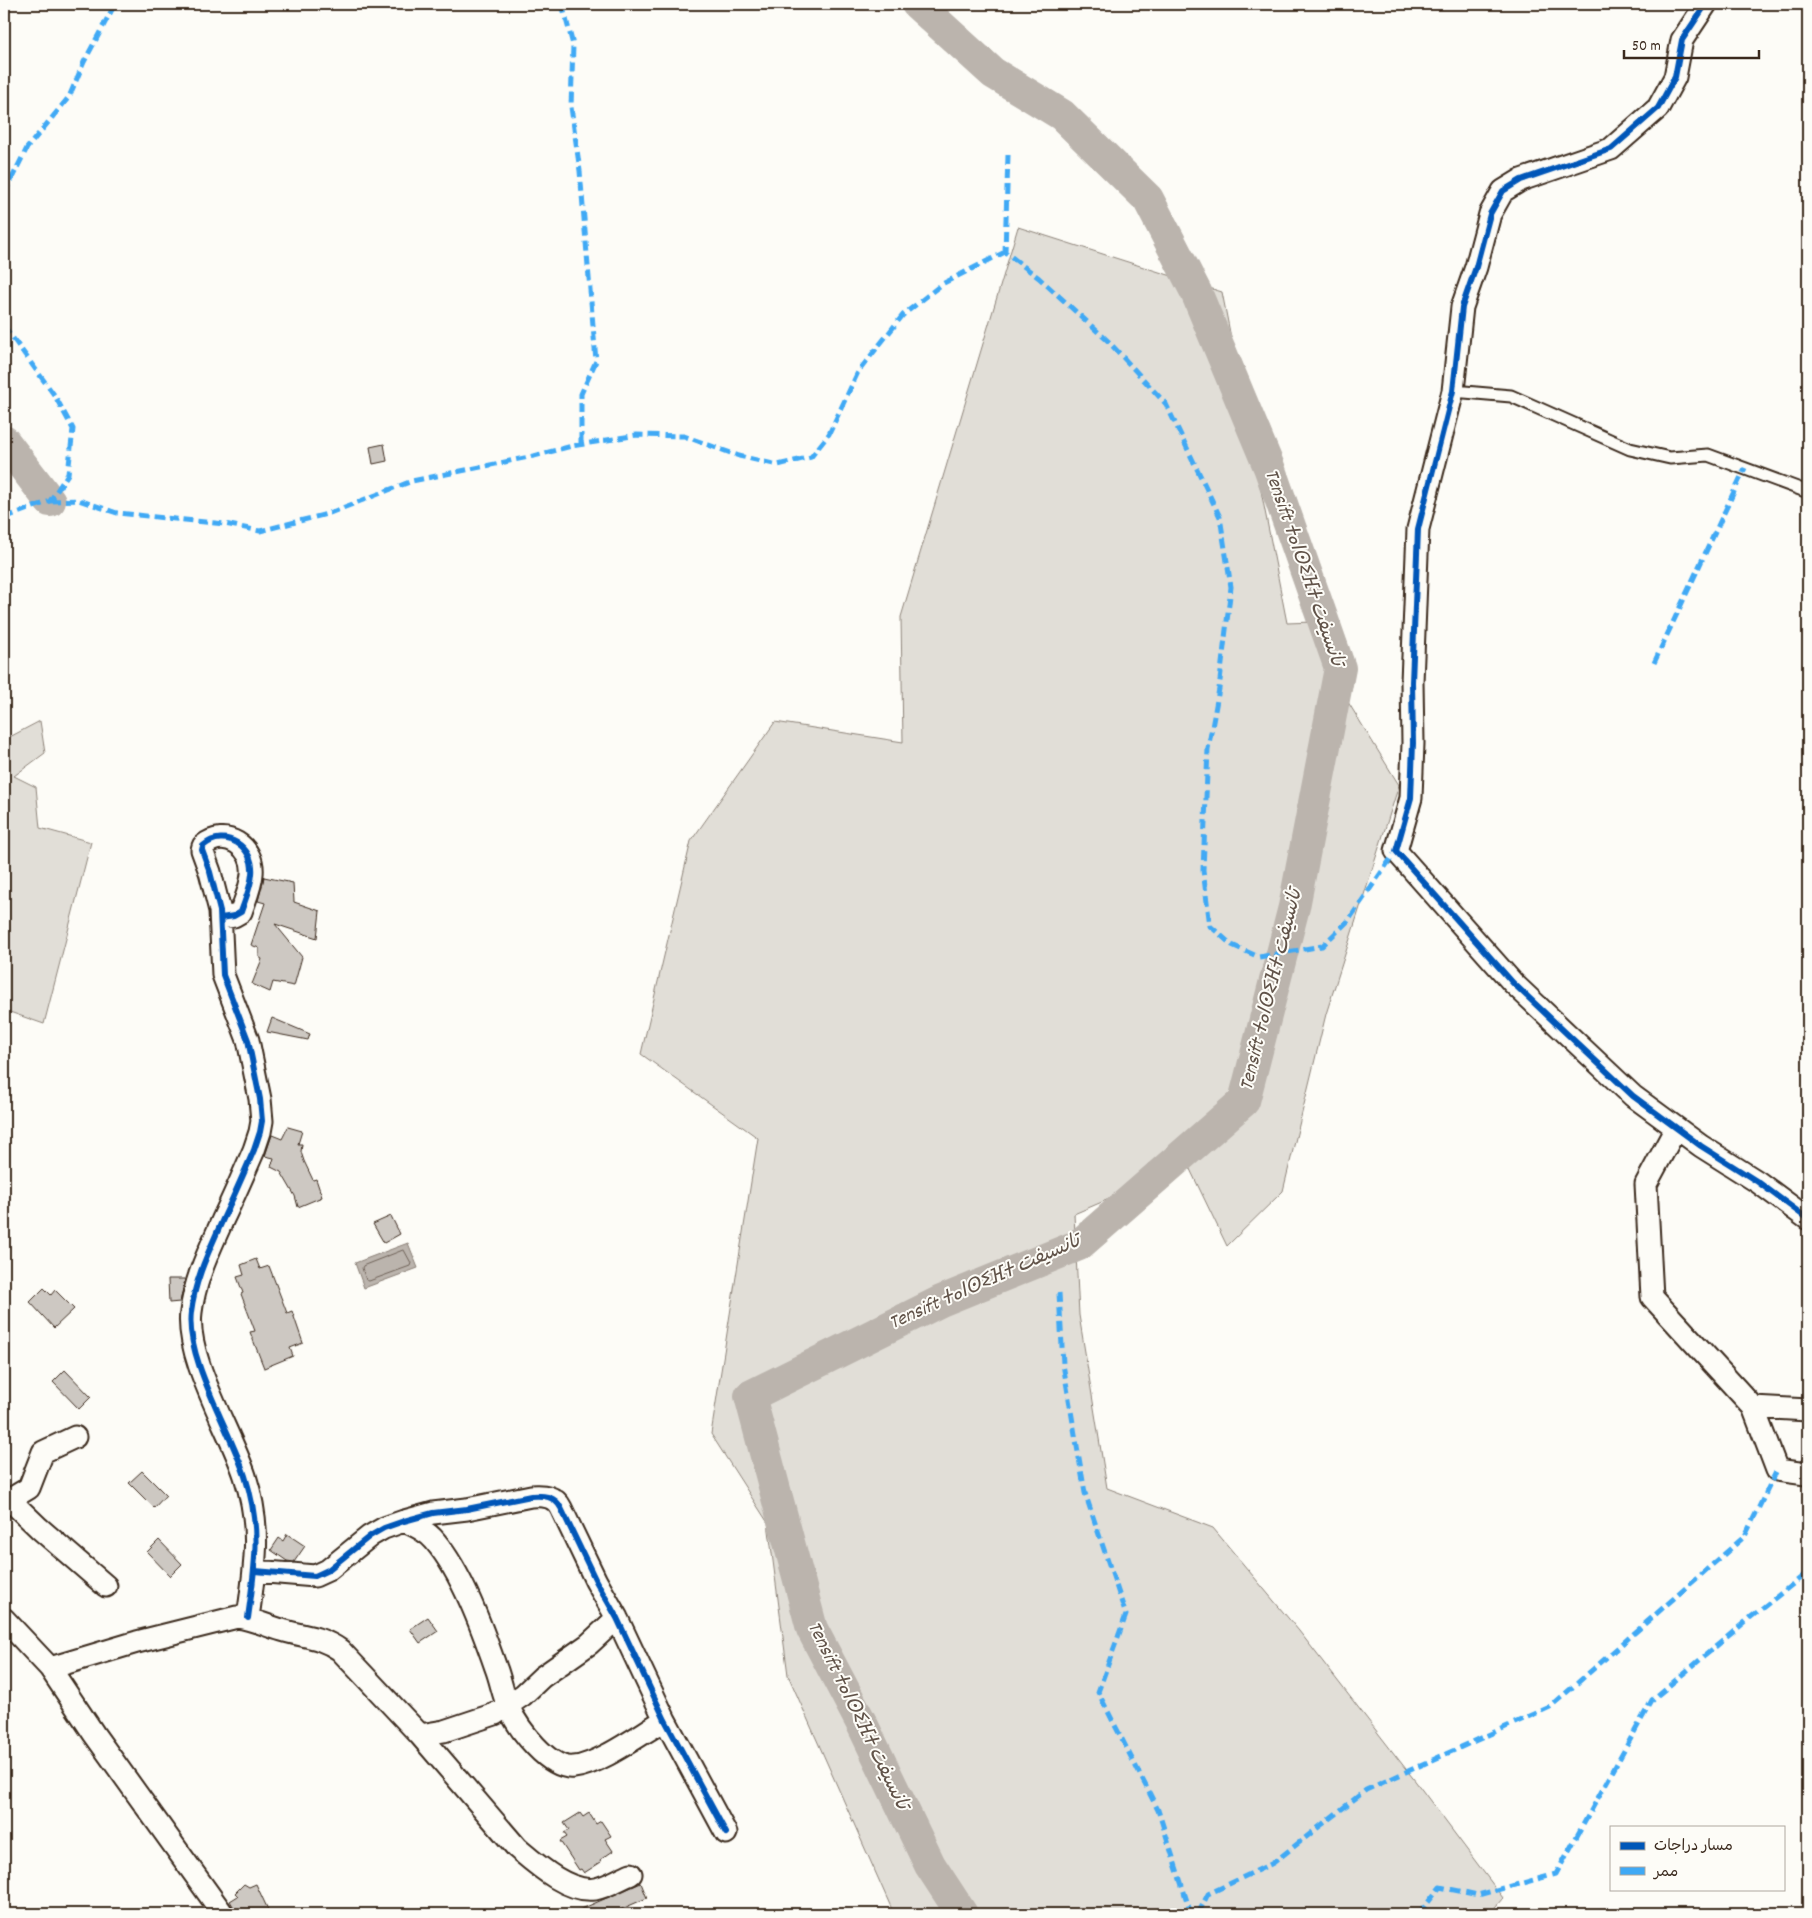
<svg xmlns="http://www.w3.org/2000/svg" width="1812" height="1918" viewBox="0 0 1812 1918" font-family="Dekko,'Playpen Sans Arabic','Noto Sans Tifinagh',sans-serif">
<rect width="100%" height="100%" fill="#fdfcf7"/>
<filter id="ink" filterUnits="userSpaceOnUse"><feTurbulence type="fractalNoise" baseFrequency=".02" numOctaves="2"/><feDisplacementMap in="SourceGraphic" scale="10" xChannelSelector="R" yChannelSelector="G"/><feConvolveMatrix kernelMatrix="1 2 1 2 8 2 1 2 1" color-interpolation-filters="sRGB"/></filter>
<g filter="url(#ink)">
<path fill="#e1ded7" stroke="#8e847a" d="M1018 227 1222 292 1287 623 1340 621 1348 702 1399 785 1326 1014 1283 1191 1227 1246 1188 1165 1074 1214 1079 1315 1107 1488 1213 1528 1299 1631 1416 1782 1503 1898 1489 1914H894L788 1675 768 1523 711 1434 758 1138 641 1054 691 841 775 722 903 742 901 617Z
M40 721 45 753 14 776 36 787 40 828 91 842 44 1024 4 1010V740Z"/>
<path fill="#bbb4ad" stroke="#887d74" d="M408 1243 418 1268 364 1288 355 1263Z"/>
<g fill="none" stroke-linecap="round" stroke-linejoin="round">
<path stroke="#6e6157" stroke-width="1" d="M404 1250 411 1263 410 1266 369 1281 366 1280 362 1268 363 1266Z"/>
<path stroke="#bbb4ad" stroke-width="32" d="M917 4 993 73 1062 115 1148 199 1196 292 1269 467 1340 668 1294 907 1244 1101 1079 1245 941 1301 750 1396 812 1629 863 1726 930 1865 962 1914
M4 441 50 501"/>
</g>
<path fill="#cdc8c2" stroke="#3b2a1e" d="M384 444 387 461 373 464 370 447Z
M264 877 293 883 294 902 320 911 317 938 275 924 302 957 294 986 273 982 270 992 252 984 262 959 259 957V948L251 945 265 903 258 901Z
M272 1018 310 1034 308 1040 267 1032Z
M288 1127 302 1131 298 1144H302L301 1152 304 1161 313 1180 316 1179 322 1197 298 1207 295 1196 281 1172 271 1167 274 1158 265 1156 272 1135 282 1139Z
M391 1216 400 1234 384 1243 373 1224Z
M256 1259 260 1269 269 1266 287 1313 292 1311 303 1343 290 1348 293 1356 264 1368 250 1332 255 1331 241 1294 243 1293 237 1277 244 1275 241 1265Z
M168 1279H185L180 1302 169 1303Z
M44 1288 51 1295 55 1290 74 1309 54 1328 30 1302Z
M65 1370 91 1397 79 1409 53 1382Z
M142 1471 166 1495 154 1508 129 1483Z
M287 1534 305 1546 294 1562 287 1561 271 1550 279 1538 283 1541Z
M159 1540 182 1564 170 1576 147 1552Z
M428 1617 438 1631 420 1643 410 1629Z
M580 1813 583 1817 589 1813 596 1824 601 1821 611 1836 605 1839 613 1851 600 1860 601 1862 584 1873 581 1869 579 1870 560 1841 567 1837 564 1833 569 1830 564 1823Z
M641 1883 647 1898 610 1914H570Z
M244 1884 249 1887 256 1884 270 1914H238L230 1901 238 1896 235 1893Z"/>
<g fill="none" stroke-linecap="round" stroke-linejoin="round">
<defs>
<path id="lane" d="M1453 391 1511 396 1630 449 1670 458 1708 455 1808 492"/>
<path id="street" d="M1706 4 1682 40 1675 77 1658 108 1611 149 1521 180 1503 191 1490 214 1476 267 1462 307 1453 391 1418 529 1412 682 1413 743 1411 798 1396 851 1513 983 1633 1096 1701 1146 1758 1182 1808 1219
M221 918 234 916 241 912C245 900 251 887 252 874 255 847 225 827 203 846L202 850 210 872 220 911 223 975 248 1040 260 1099 262 1121 260 1132 254 1150C244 1173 234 1196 223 1219 210 1249 195 1278 191 1312 185 1358 230 1430 245 1476 262 1529 255 1565 248 1618
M1676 1128 1646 1184 1652 1297 1753 1407 1808 1410
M1753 1407 1777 1470 1806 1474 1808 1470
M4 1503 29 1488 43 1452 75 1437
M6 1503H13L39 1528 106 1586
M404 1521C415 1526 427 1531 435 1541 462 1573 482 1628 496 1668 501 1681 503 1696 509 1708 518 1728 549 1770 574 1767 599 1765 642 1733 665 1720
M255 1571 315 1576 328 1570 370 1536 384 1528 404 1521 433 1513 467 1509 531 1496C544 1495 555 1496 561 1508L596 1581 617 1618 665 1720 726 1833
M4 1619 50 1668 94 1734 223 1914
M50 1668 137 1642 237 1617C254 1619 266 1626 282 1630 304 1637 320 1636 340 1650L420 1735 517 1848C536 1864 568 1893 595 1889 607 1887 619 1879 631 1874
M420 1735 444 1731 495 1714 523 1695 542 1677 589 1644 617 1618"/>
</defs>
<use href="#lane" stroke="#3b2a1e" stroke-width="15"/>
<use href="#street" stroke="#3b2a1e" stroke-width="25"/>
<use href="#lane" stroke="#fdfcf7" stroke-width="11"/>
<use href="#street" stroke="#fdfcf7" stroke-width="21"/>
<path stroke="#3fa9f5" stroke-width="5" stroke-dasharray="10 5" stroke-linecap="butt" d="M562 4 573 45 571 107 580 171 596 361 581 394V445
M1008 155 1005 252 1039 278 1108 341 1166 404 1220 517 1231 587 1219 689 1208 749 1203 870 1210 926 1232 945 1259 957 1322 946 1348 921 1396 851
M4 194 27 148 69 97 84 62 115 4
M4 326 55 396 73 429 68 474 50 501 4 518
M50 501 79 500 117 513 225 524 260 531 327 514 412 481 534 456 572 446 637 435 684 436 739 456 778 465 811 457 829 434 858 372 903 315 942 284 1005 252
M1654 663 1745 468
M1059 1293 1063 1364 1085 1493 1126 1615 1098 1692 1158 1810 1191 1914
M1198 1914 1208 1894 1273 1863 1366 1790 1550 1707 1745 1536 1777 1470
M1419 1914 1440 1887 1478 1895 1556 1874 1652 1700 1751 1617 1808 1572"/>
<defs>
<path id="cycleway" d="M1706 4 1682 40 1675 77 1658 108 1611 149 1521 180 1503 191 1490 214 1476 267 1462 307 1453 391 1418 529 1412 682 1413 743 1411 798 1396 851 1513 983 1633 1096 1701 1146 1758 1182 1808 1219
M221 918 234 916 241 912C245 900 251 887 252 874 255 847 225 827 203 846L202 850 210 872 220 911 223 975 248 1040 260 1099 262 1121 260 1132 254 1150C244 1173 234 1196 223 1219 210 1249 195 1278 191 1312 185 1358 230 1430 245 1476 262 1529 255 1565 248 1618
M255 1571 315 1576 328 1570 370 1536 384 1528 404 1521 433 1513 467 1509 531 1496C544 1495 555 1496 561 1508L596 1581 617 1618 665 1720 726 1833"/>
</defs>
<use href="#cycleway" stroke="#fdfcf7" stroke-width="9"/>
<use href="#cycleway" stroke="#0057b8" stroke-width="6"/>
</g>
</g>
<g text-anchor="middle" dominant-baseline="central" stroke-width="4" stroke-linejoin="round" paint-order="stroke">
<g font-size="20" font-style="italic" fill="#615349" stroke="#fdfcf7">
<text transform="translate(1303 568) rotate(71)">Tensift ⵜⴰⵏⵙⵉⴼⵜ تانسيفت</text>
<text transform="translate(1272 990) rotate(-76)">Tensift ⵜⴰⵏⵙⵉⴼⵜ تانسيفت</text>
<text transform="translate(985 1283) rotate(-24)">Tensift ⵜⴰⵏⵙⵉⴼⵜ تانسيفت</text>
<text transform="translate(857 1716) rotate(64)">Tensift ⵜⴰⵏⵙⵉⴼⵜ تانسيفت</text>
</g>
</g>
<rect width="1812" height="1918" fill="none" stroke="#fdfcf7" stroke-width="20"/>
<rect x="10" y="10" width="1792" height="1898" fill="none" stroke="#3b2a1e" stroke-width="2" filter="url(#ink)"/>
<rect x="1610" y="1826" width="175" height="65" fill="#fdfcf7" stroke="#afa8a0"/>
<rect x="1620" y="1842" width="25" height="8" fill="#0057b8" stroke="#afa8a0"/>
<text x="1654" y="1850" font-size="15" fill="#3b2a1e">مسار دراجات</text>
<rect x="1620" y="1867" width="25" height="8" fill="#3fa9f5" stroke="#afa8a0"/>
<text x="1654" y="1876" font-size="15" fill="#3b2a1e">ممر</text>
<path d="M1624 50v8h135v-8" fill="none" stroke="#3b2a1e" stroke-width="2.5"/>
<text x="1632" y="50" font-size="15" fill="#3b2a1e" stroke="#fdfcf7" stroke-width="4" paint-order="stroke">50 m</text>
</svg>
